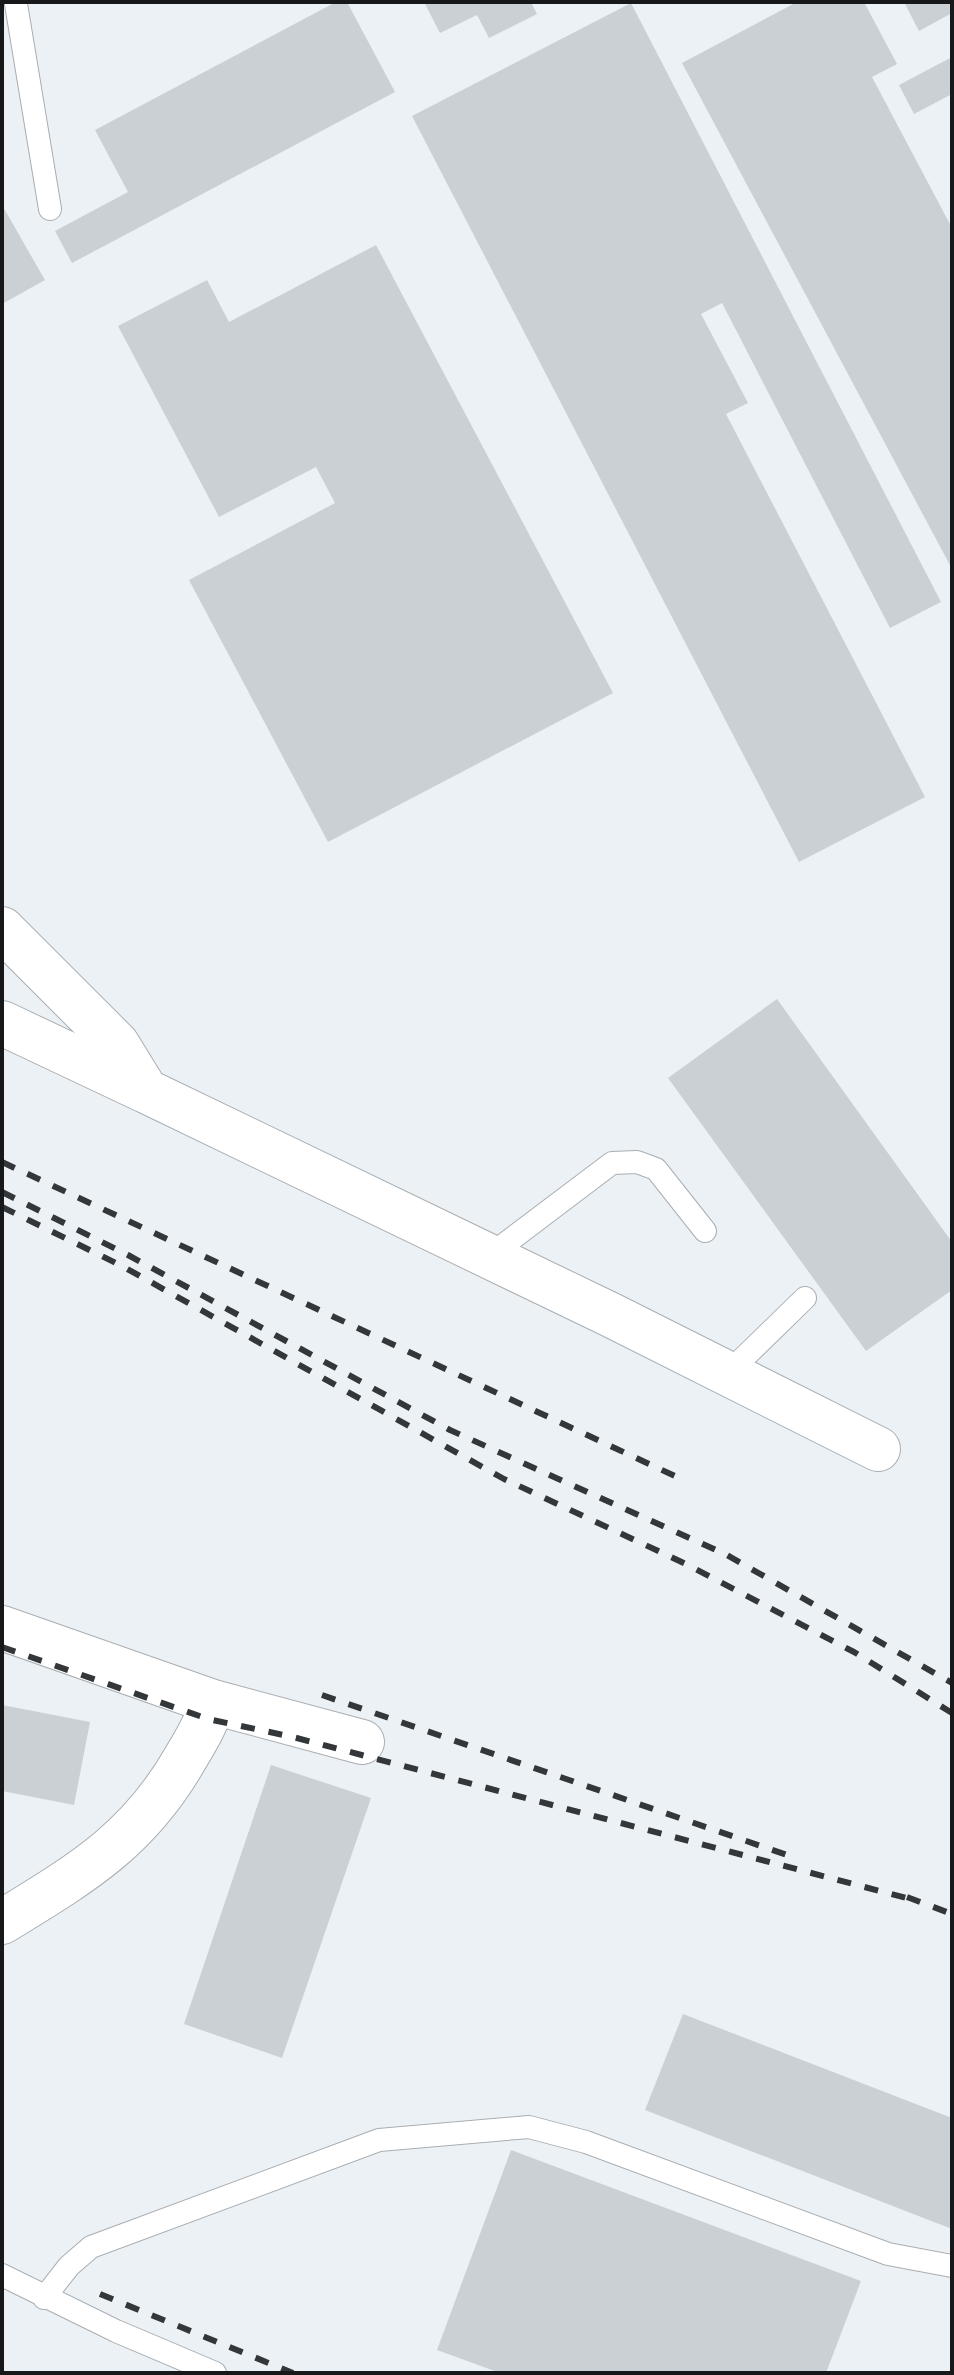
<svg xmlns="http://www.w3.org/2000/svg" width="954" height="2375" viewBox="0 0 954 2375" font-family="Roboto,sans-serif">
<rect width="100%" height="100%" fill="#ecf1f5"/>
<path fill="#cbd0d4" d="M336 2H347L395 92 72 263 55 231 128 192 95 130Z
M424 2H531L537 14 489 38 477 15 440 33Z
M797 2H864L897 64 872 77 952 228V569L682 63Z
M904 2H952V13L919 31Z
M631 3 941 602 890 628 722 303 701 314 748 403 726 414 925 797 799 862 412 116Z
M952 57V94L914 114 899 85Z
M2 205 45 280 2 304Z
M376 245 613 693 328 842 189 580 335 503 316 467 219 517 118 326 207 280 229 322Z
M777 999 952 1242V1290L866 1351 668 1078Z
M2 1705 90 1722 74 1805 2 1791Z
M271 1765 371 1798 282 2058 184 2024Z
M683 2014 952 2118V2229L645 2110Z
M511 2150 861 2281 826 2373H500L437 2350Z"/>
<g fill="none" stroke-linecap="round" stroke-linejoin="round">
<defs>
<path id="lane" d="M16 4 50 209
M489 1256 612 1163 637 1162 656 1169 705 1231
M728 1373 805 1298
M2 2275 116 2331 215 2373
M44 2298 69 2266 91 2247 379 2140 529 2127 586 2142 888 2254 952 2266"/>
<path id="street" d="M2 929 117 1044 146 1091 611 1315 878 1449
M2 1023 146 1091
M2 1628 213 1702 362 1742
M2 1922C82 1873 139 1840 186 1757 197 1739 207 1722 213 1702"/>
</defs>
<use href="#lane" stroke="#a9aeb2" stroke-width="24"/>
<use href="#street" stroke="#a9aeb2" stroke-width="46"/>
<use href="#lane" stroke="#fff" stroke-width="22"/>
<use href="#street" stroke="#fff" stroke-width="44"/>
<path stroke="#343739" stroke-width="6" stroke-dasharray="14 14" stroke-linecap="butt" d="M2 1162 677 1477
M2 1192 128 1255 450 1430 725 1554 952 1683
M2 1207 122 1266 504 1479 686 1564 854 1652 952 1713
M2 1647 208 1719 293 1737 918 1901
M322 1695 790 1856
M907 1897 952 1914
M100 2294 293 2373"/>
</g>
<rect width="954" height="2375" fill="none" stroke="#16181a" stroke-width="8"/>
</svg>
